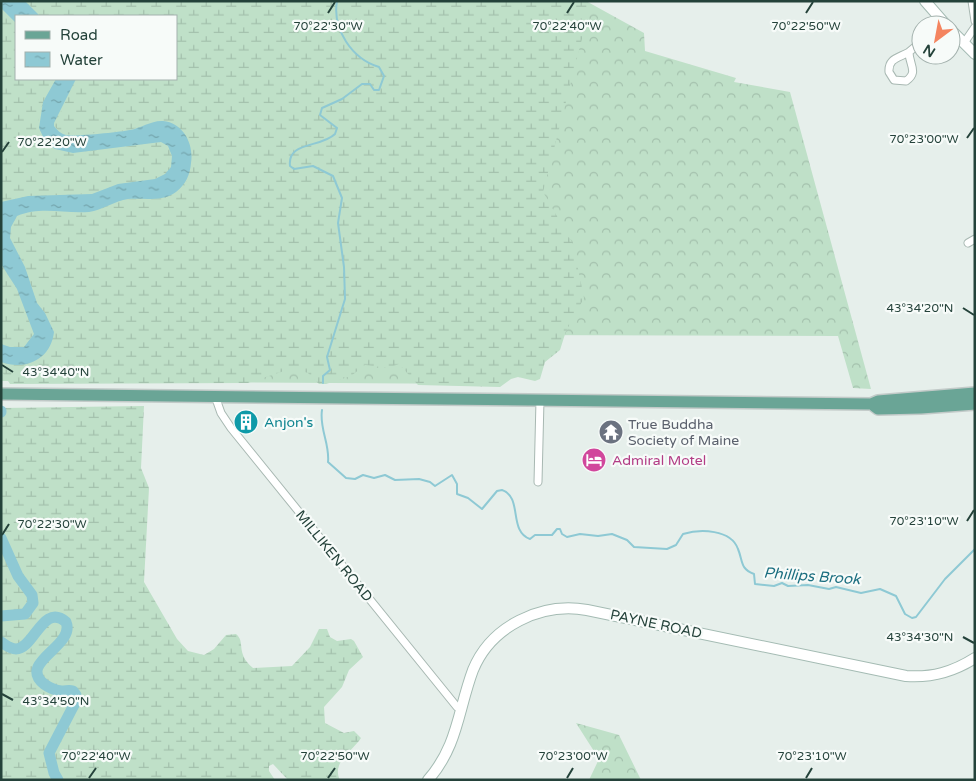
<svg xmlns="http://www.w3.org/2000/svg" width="976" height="781" viewBox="0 0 976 781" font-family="'Varela Round',sans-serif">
<defs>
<pattern id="forest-crowns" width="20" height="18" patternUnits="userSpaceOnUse" patternTransform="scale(1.25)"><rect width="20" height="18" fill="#bfe0c8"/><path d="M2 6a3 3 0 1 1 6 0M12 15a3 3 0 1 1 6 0" fill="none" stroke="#a4c1ad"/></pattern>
<pattern id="wetland-marsh" width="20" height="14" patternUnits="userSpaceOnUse" patternTransform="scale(1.25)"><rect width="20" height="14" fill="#bfe0c8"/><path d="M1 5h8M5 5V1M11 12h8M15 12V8" fill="none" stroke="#a4c1ad"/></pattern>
<pattern id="water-ripples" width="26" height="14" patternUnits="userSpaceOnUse" patternTransform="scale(1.25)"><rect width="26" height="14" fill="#8ec9d4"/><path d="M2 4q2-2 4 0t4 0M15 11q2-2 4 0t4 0" fill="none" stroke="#74a5ad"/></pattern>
</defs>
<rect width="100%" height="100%" fill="#e6efeb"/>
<path fill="url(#forest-crowns)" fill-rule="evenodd" d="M1 1H586L644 33 645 51 736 78 734 82 790 92 871 389 853 388 838 336 492 335 486 384 1 381ZM16 16H176V79H16Z
M576 723 619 735 641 780H589L599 759Z"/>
<path fill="url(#wetland-marsh)" d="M25 1H588L587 19 543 192 573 244 584 298 566 331 560 350 545 362 540 379 535 381 518 377 511 379 500 387 418 385 399 364 388 368 365 365 351 376 326 384H319L308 373 293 368 248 383 10 384 1 370V362L7 364 54 332 45 313 37 303 25 267 10 238 11 227 17 216C41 206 65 215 89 212 102 210 113 203 126 200 138 197 151 200 164 198 197 192 190 158 186 135L166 122 160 121 129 130 72 135 61 133 54 126 76 79H176V16H40Z
M1 8 16 23V79H56C44 99 31 119 45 141L84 152 161 142 168 146 172 156 171 167 166 174 155 179 118 184 92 194 28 196 1 202Z
M1 264 17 289 34 334 24 347H10L1 344Z
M144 406 141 468 149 488 144 582 177 639 188 651 204 655 214 649 226 635 236 634C246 642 235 653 253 668L292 666 310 647 319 629H327L330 637 337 641 351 639 354 641 363 657 349 670 342 687 324 707 325 723 344 733 354 731 361 738C353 751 331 762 340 780H288L273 764 269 766V771L275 780H1V408Z"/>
<path fill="url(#water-ripples)" d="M1 1H25L40 16H16V23L1 8Z
M56 79H76L54 123V126C57 130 61 134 66 135 74 137 120 132 130 130 141 128 152 120 163 121 184 123 194 145 191 163 190 175 186 184 176 192 163 202 144 198 128 199 115 201 102 210 89 212 64 214 41 206 17 216L11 227 10 238 25 267 37 303 45 313 54 332C51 359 26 371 1 362V344L10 347H24L34 334 17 289 1 264V202L28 196 92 194 118 184 155 179 165 174 171 167 172 156 168 146 161 142 73 153 55 149 45 141 39 128 43 102Z"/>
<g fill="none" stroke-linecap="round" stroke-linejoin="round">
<path stroke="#8ec9d4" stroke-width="2" d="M323 383V376L330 370 327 357 345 299 344 267 338 223 342 198 333 176 313 166 294 169 290 166C287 141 321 148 335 134L337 128 320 115 322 108 342 99 362 84H370L374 90H379L384 76 379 67C352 59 332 29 337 1
M322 410C319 428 330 444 328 462L346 478 355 479 363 475 374 478 385 475 395 480 419 479 430 482 435 486 452 475 457 484V494L468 498 482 509 497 491 502 490C523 497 508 531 530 539L535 535H552L557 529H560L562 534 567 537 580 534 598 536 612 534 627 540 634 547 667 549 676 545 683 534C700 529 731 529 738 549 743 561 740 569 754 574L755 584 774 586 782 583 788 586 808 585 829 589 836 587 861 593 880 589 896 596 905 614 912 618 916 617 945 579 975 549"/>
<path stroke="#8ec9d4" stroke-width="11" d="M1 412V411
M1 538 18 576 32 595 33 603 25 614 1 616
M1 642C6 645 10 649 16 649 34 649 43 602 66 622 76 646 17 662 44 684 48 687 56 691 62 691 66 691 69 690 73 691L76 695 75 703 49 753 54 773 58 780"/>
<defs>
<path id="street" d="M972 1 975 21
M964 43 975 27
M909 52C909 65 919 72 906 81L894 80 889 72C888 58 899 58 909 52Z
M909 52 921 42
M968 243 975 239
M215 396 221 413 231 428 457 707 462 710
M538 482 540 400"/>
<path id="secondary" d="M925 1 946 25
M951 30 975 54
M428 780C458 746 458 710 473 670 491 626 541 602 587 610L906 676C932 678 953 672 975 658"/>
<path id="primary" d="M1 394 871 404 878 401 975 393
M874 406 878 409 921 408 975 404"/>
</defs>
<use href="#street" stroke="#a8b8b2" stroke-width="9"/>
<use href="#secondary" stroke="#a4bbb3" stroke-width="12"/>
<use href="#primary" stroke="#c2cac8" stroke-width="14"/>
<use href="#street" stroke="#fff" stroke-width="7"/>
<use href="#secondary" stroke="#fff" stroke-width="10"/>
<use href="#primary" stroke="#6aa596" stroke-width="11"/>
</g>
<path fill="none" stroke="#24423a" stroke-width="2" d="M328 13 335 2M567 13 574 2M806 13 813 2M967 138 974 128M2 152 9 142M963 308 974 315M2 365 13 372M967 521 974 510M2 535 9 524M963 637 974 643M2 694 13 700M89 778 96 768M328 778 335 768M567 778 573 768M806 778 812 768"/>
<defs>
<symbol id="building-disc" viewBox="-11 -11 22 22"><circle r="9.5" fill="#0f9aa8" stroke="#f7fbf9"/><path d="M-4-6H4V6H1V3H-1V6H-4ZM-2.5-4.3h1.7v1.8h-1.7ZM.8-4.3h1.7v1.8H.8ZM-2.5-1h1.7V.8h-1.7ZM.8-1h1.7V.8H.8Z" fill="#fff"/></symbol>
<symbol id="temple-disc" viewBox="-11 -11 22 22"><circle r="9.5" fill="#6b7280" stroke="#f7fbf9"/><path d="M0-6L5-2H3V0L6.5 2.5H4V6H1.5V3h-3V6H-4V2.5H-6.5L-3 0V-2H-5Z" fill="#fff"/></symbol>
<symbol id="hotel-disc" viewBox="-11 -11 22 22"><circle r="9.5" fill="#d1479c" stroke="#f7fbf9"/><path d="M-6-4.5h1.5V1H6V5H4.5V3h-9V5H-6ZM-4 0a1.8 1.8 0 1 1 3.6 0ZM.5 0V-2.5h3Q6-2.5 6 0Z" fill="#fff"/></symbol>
</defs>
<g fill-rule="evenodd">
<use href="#building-disc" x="232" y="408" width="28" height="28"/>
<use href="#temple-disc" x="597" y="418" width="28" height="28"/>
<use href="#hotel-disc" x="580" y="446" width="28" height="28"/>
</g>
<g text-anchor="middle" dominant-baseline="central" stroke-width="4.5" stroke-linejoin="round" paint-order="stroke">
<g font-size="14" fill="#0d838f" stroke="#f7fbf9" text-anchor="start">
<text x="264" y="422">Anjon's</text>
</g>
<g font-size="14" fill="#5b616d" stroke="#f7fbf9" text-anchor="start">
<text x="628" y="424">True Buddha<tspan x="628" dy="16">Society of Maine</tspan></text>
</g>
<g font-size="14" fill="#b23c85" stroke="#f7fbf9" text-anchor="start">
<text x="612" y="460">Admiral Motel</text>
</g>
<g font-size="14" fill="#24423a" stroke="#f7fbf9">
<text transform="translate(334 556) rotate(51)">MILLIKEN ROAD</text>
<text transform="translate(656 624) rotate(12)">PAYNE ROAD</text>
</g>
<g font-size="15" font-style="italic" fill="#1c6f80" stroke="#f7fbf9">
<text transform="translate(812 576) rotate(4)">Phillips Brook</text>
</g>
</g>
<g font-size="12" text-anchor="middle" fill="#24423a" stroke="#f7fbf9" stroke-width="4.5" stroke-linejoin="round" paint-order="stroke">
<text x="328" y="30">70°22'30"W</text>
<text x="567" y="30">70°22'40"W</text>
<text x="806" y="30">70°22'50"W</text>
<text x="924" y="143">70°23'00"W</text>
<text x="52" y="146">70°22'20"W</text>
<text x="920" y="312">43°34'20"N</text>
<text x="56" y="376">43°34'40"N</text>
<text x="924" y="525">70°23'10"W</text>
<text x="52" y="528">70°22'30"W</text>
<text x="920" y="641">43°34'30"N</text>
<text x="56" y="705">43°34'50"N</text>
<text x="96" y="760">70°22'40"W</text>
<text x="335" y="760">70°22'50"W</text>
<text x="573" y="760">70°23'00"W</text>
<text x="812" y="760">70°23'10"W</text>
</g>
<rect width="976" height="781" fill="none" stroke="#24423a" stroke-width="5"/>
<rect x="15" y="15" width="162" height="65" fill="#f7fbf9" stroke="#a3b1ad"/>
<rect x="25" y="31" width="25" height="8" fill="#6aa596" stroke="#a3b1ad"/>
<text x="60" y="40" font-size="15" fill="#24423a">Road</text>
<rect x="25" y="52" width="25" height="15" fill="url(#water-ripples)" stroke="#a3b1ad"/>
<text x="60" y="65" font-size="15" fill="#24423a">Water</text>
<g transform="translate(936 40) rotate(212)"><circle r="24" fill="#f7fbf9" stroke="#a3b1ad"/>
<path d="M0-4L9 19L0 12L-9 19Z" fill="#f4845f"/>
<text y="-8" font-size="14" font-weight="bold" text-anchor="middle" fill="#24423a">N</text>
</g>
</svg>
